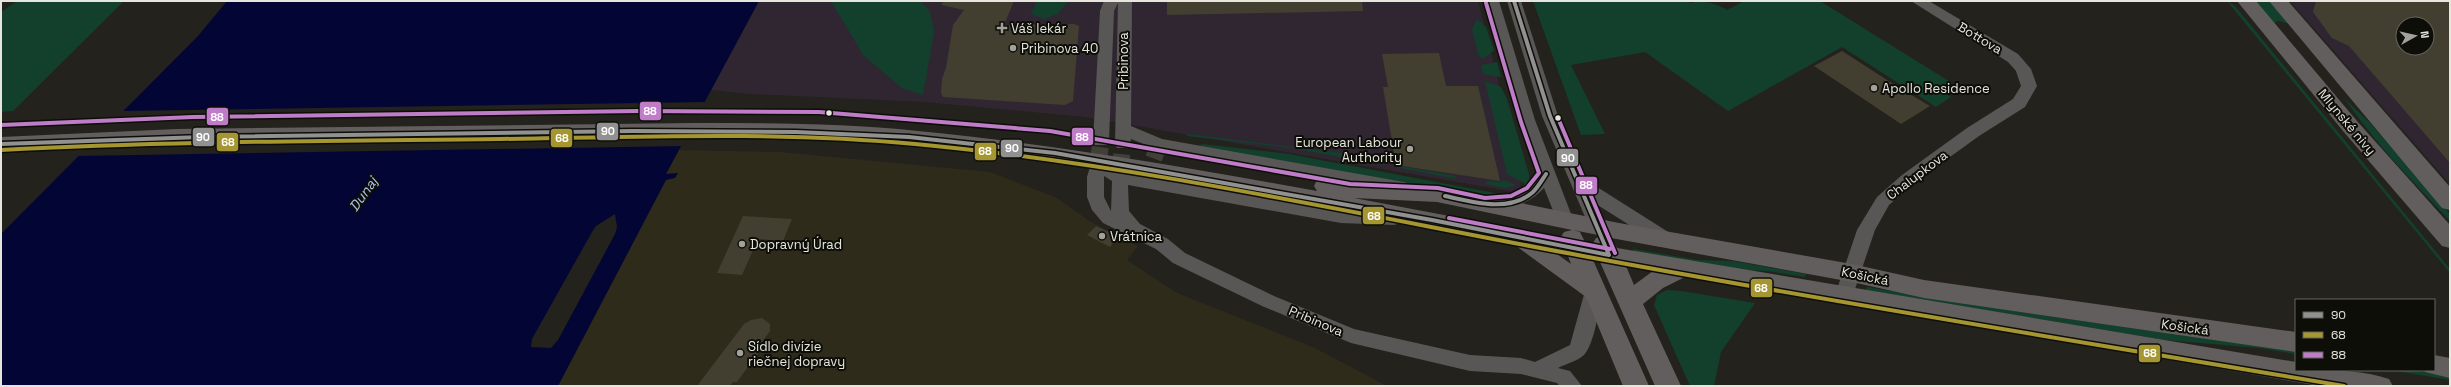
<svg xmlns="http://www.w3.org/2000/svg" width="2451" height="387" viewBox="0 0 2451 387" font-family="'Space Grotesk',sans-serif">
<rect width="100%" height="100%" fill="#24221c"/>
<path fill="#2f2632" fill-rule="evenodd" d="M759 1H1478L1521 169 1520 193 1086 117 925 102 750 94 711 90Z
M2290 1H2450V184L2374 97ZM2403 24H2427V48H2403Z"/>
<path fill="#2e2b1b" d="M679 150 780 152 990 172 1057 198 1091 222 1138 246 1127 260 1177 293 1315 348 1387 386H558L666 180 675 178 678 173 666 174Z"/>
<path fill="#13402c" d="M17 1H124L13 111 1 112V12Z
M831 1H921L930 12 934 32 923 95 902 88 864 56Z
M1036 1H1068L1059 12 1060 13 1044 19 1032 14 1031 10 1034 9Z
M1533 1H1687L1690 3C1704 0 1715 3 1727 10L1744 1H1820L1952 83 1940 90 1951 97 1936 107 1842 47 1728 111 1645 52 1571 65 1605 134 1581 135Z
M2227 1 2235 6 2450 269V273Z
M2253 1H2272L2291 24 2278 21 2275 23V26Z
M1477 19 1486 27 1494 50 1485 58 1479 57 1472 29Z
M1497 62 1501 77 1483 74 1481 65Z
M1485 81 1501 87 1507 99 1529 174V186L1507 174Z
M2344 98 2370 123 2450 214V221C2412 181 2375 143 2344 98Z
M1187 134 1367 156 1368 159 1384 162V165L1291 148 1187 136Z
M1202 144 1289 154 1510 196H1492L1314 168 1199 147Z
M1395 165 1456 176V179L1396 167Z
M1504 180 1516 185 1505 188 1485 184 1488 181 1500 182Z
M1633 249 1698 260 1733 261 1806 274 1805 277 1767 271 1737 270 1634 253Z
M1867 287 2053 317 2224 339 2296 351V354L2259 348 2164 340 1866 290Z
M1667 290 1681 291 1755 303 1721 352 1714 386H1690L1654 305 1657 295Z
M2390 370H2411L2450 376V380Z"/>
<path fill="#030635" d="M227 1H759L666 174 678 173 675 178 666 180 558 386H1V234L198 36Z"/>
<path fill="#24221c" d="M707 102 684 146 76 156 121 111Z
M615 214 617 227 615 234 558 340 551 348 531 347 532 339 592 232 596 226Z"/>
<path fill="#423f31" fill-rule="evenodd" d="M943 1H1014L1004 25 1074 24 1079 26 1073 101 1065 105 943 97 941 93 942 79 946 68 953 25 964 10 942 5Z
M1167 1H1362L1363 11 1167 15Z
M2316 1H2450V163L2349 46 2332 38 2313 12ZM2403 24H2427V48H2403Z
M1842 51 1898 87 1930 106 1901 124 1814 66Z
M1439 53 1446 86H1478L1500 181 1396 165 1383 87H1388L1382 54Z
M743 216 792 219 783 241 758 239 742 275 717 273Z
M1096 226 1118 236 1110 247 1087 235Z
M762 318 770 324V331L758 348 761 349 737 382H733L730 386H697L744 324 751 320Z"/>
<g fill="none" stroke-linecap="round" stroke-linejoin="round">
<path stroke="#413f39" stroke-width="17" stroke-dasharray="17 8" stroke-linecap="butt" d="M1098 164 1101 141
M1120 171 1123 144
M1145 182 1159 144"/>
<path fill="#595656" fill-rule="evenodd" d="M1104 1H1132L1131 126 1162 139 1404 182 1410 184 1412 188 1410 192 1404 194 1159 150 1131 139 1129 148H1117L1115 144 1118 3 1114 11 1109 141 1107 145H1095L1093 141 1100 11Z
M1485 1H1499L1535 120 1573 219 1570 223 1564 225 1558 223 1544 188C1530 203 1506 214 1485 207L1482 203 1485 199 1517 192 1538 172 1519 120Z
M1507 1H1521L1558 116 1586 180 1673 235 1676 240 1673 245 1667 247 1661 245 1596 204 1606 226 1603 231 1597 232 1591 231 1542 116Z
M1911 1H1929L2018 54 2031 69 2037 86 2025 107 1979 136 1914 183 1889 205 1875 230 1853 295 1850 300 1844 302 1838 300 1835 295 1857 230 1877 197 1902 175 1967 128 2013 99 2021 86 2016 71 2008 62Z
M1098 158 1115 167H1126L1128 173 1341 211 1400 215 1403 219 1400 223 1394 225 1341 223 1128 185 1129 211 1140 224 1168 239 1185 253 1274 296 1354 329 1470 355 1521 358 1535 362 1570 345 1585 291 1588 286 1594 284 1600 286 1603 291C1599 307 1595 343 1584 355 1578 361 1565 364 1558 368L1570 371 1582 386H1560L1557 383 1521 374 1470 371 1351 343 1262 306 1173 263 1156 249 1103 223 1092 210 1087 197V177L1092 160ZM1104 176 1112 181 1111 211 1104 197Z"/>
<path fill="#625e5d" fill-rule="evenodd" d="M2237 1H2256L2357 121 2450 225V248L2442 246 2343 131Z
M2269 1H2288L2450 187V210L2442 208Z
M694 123C769 123 844 123 918 131 1052 144 1185 167 1317 191L1314 186 1317 180 1325 178 1349 182 1437 186 1619 223 1852 264 1924 280 2296 332V352L1924 298 1852 282 1611 238 1617 248 2296 362V370C2327 370 2359 369 2389 379L2393 386H2320L1685 277 1663 288 1643 304 1681 386H1655L1600 262 1593 260 1649 386H1623L1586 297 1516 246 1252 195 1085 167 917 145 750 137 177 143 1 151V137L177 129ZM1354 198 1437 202 1572 230 1564 232 1561 237ZM1573 230 1603 236 1596 238 1593 243 1585 242 1580 232ZM1557 254 1568 256 1571 264ZM1626 266 1653 271 1634 285Z
M2434 355 2450 358V378L2425 372 2424 370H2434Z"/>
<defs>
<path id="bus-1" d="M1514 1 1550 116 1609 255
M1 144 202 137 633 131 796 132 909 137 1055 153 1432 220 1609 255
M1445 196C1472 202 1510 213 1533 192 1538 187 1542 180 1546 174"/>
<path id="bus-2" d="M1 150C167 141 333 141 500 139 638 137 777 131 915 144 1140 165 1361 215 1583 256 1836 303 2090 343 2344 386"/>
<path id="bus-3" d="M1558 118 1615 253
M1 125 193 117 640 111 819 112 1050 131 1350 184 1438 188 1485 198 1511 196 1527 188 1539 173 1521 122 1486 3
M1449 218 1610 249"/>
</defs>
<use href="#bus-1" stroke="#0e0e09" stroke-width="7"/>
<use href="#bus-2" stroke="#0e0e09" stroke-width="7"/>
<use href="#bus-3" stroke="#0e0e09" stroke-width="7"/>
<use href="#bus-1" stroke="#919191" stroke-width="4"/>
<use href="#bus-2" stroke="#a69631" stroke-width="4"/>
<use href="#bus-3" stroke="#bf7dc8" stroke-width="4"/>
</g>
<g fill="#a3a19a" stroke="#0e0e09" stroke-width="1.5">
<path d="M1000 22h4v4h4v4h-4v4h-4v-4h-4v-4h4z"/>
<circle cx="1013" cy="48" r="4"/>
<circle cx="1874" cy="88" r="4"/>
<circle cx="1410" cy="149" r="4"/>
<circle cx="1102" cy="236" r="4"/>
<circle cx="742" cy="244" r="4"/>
<circle cx="740" cy="353" r="4"/>
</g>
<g fill="#e7e6de" stroke="#0e0e09" stroke-width="1.5">
<circle cx="829" cy="113" r="3.5"/>
<circle cx="1558" cy="118" r="3.5"/>
</g>
<g text-anchor="middle" dominant-baseline="central" stroke-width="4" stroke-linejoin="round" paint-order="stroke">
<g font-size="13" fill="#e7e6de" stroke="#0e0e09" text-anchor="start">
<text x="1011" y="28">Váš lekár</text>
<text x="1021" y="48">Pribinova 40</text>
<text x="1882" y="88">Apollo Residence</text>
<text x="1402" y="142" text-anchor="end">European Labour<tspan x="1402" dy="15">Authority</tspan></text>
<text x="1110" y="236">Vrátnica</text>
<text x="750" y="244">Dopravný Úrad</text>
<text x="748" y="346">Sídlo divízie<tspan x="748" dy="15">riečnej dopravy</tspan></text>
</g>
<g font-size="13" fill="#e7e6de" stroke="#0e0e09">
<text transform="translate(1980 38) rotate(31)">Bottova</text>
<text transform="translate(1123 61) rotate(-90)">Pribinova</text>
<text transform="translate(2347 122) rotate(50)">Mlynské nivy</text>
<text transform="translate(1917 175) rotate(-37)">Chalupkova</text>
<text transform="translate(1865 276) rotate(12)">Košická</text>
<text transform="translate(1316 321) rotate(23)">Pribinova</text>
<text transform="translate(2185 327) rotate(8)">Košická</text>
</g>
<g font-size="14" font-style="italic" fill="#afc3ec" stroke="#0e0e09">
<text transform="translate(363 194) rotate(-55)">Dunaj</text>
</g>
</g>
<g stroke="#0e0e09" stroke-width="1.5">
<rect x="639" y="101" width="23" height="20" rx="4" fill="#bf7dc8"/>
<rect x="206" y="107" width="23" height="19" rx="4" fill="#bf7dc8"/>
<rect x="596" y="122" width="23" height="19" rx="4" fill="#919191"/>
<rect x="1071" y="127" width="23" height="19" rx="4" fill="#bf7dc8"/>
<rect x="192" y="127" width="23" height="20" rx="4" fill="#919191"/>
<rect x="550" y="128" width="23" height="20" rx="4" fill="#a69631"/>
<rect x="216" y="132" width="23" height="20" rx="4" fill="#a69631"/>
<rect x="1000" y="139" width="23" height="19" rx="4" fill="#919191"/>
<rect x="974" y="142" width="23" height="19" rx="4" fill="#a69631"/>
<rect x="1556" y="148" width="23" height="19" rx="4" fill="#919191"/>
<rect x="1575" y="176" width="23" height="19" rx="4" fill="#bf7dc8"/>
<rect x="1362" y="206" width="23" height="19" rx="4" fill="#a69631"/>
<rect x="1750" y="278" width="23" height="20" rx="4" fill="#a69631"/>
<rect x="2138" y="344" width="23" height="19" rx="4" fill="#a69631"/>
</g>
<g font-size="11" text-anchor="middle" font-weight="bold" fill="#fff">
<text x="650" y="115">88</text>
<text x="217" y="121">88</text>
<text x="608" y="135">90</text>
<text x="1082" y="141">88</text>
<text x="203" y="141">90</text>
<text x="562" y="142">68</text>
<text x="228" y="146">68</text>
<text x="1012" y="152">90</text>
<text x="985" y="155">68</text>
<text x="1568" y="162">90</text>
<text x="1586" y="189">88</text>
<text x="1374" y="220">68</text>
<text x="1761" y="292">68</text>
<text x="2150" y="357">68</text>
</g>
<rect width="2451" height="387" fill="none" stroke="#e7e6de" stroke-width="4"/>
<rect x="2295" y="299" width="140" height="72" fill="#0e0e09" stroke="#65645e"/>
<rect x="2303" y="312" width="20" height="6" fill="#919191" stroke="#65645e"/>
<text x="2331" y="319" font-size="12" fill="#e7e6de">90</text>
<rect x="2303" y="332" width="20" height="6" fill="#a69631" stroke="#65645e"/>
<text x="2331" y="339" font-size="12" fill="#e7e6de">68</text>
<rect x="2303" y="352" width="20" height="6" fill="#bf7dc8" stroke="#65645e"/>
<text x="2331" y="359" font-size="12" fill="#e7e6de">88</text>
<g transform="translate(2415 36) rotate(82)"><circle r="19" fill="#0e0e09" stroke="#65645e"/>
<path d="M0-3L7 15L0 10L-7 15Z" fill="#a3a19a"/>
<text y="-6" font-size="11" font-weight="bold" text-anchor="middle" fill="#e7e6de">N</text>
</g>
</svg>
